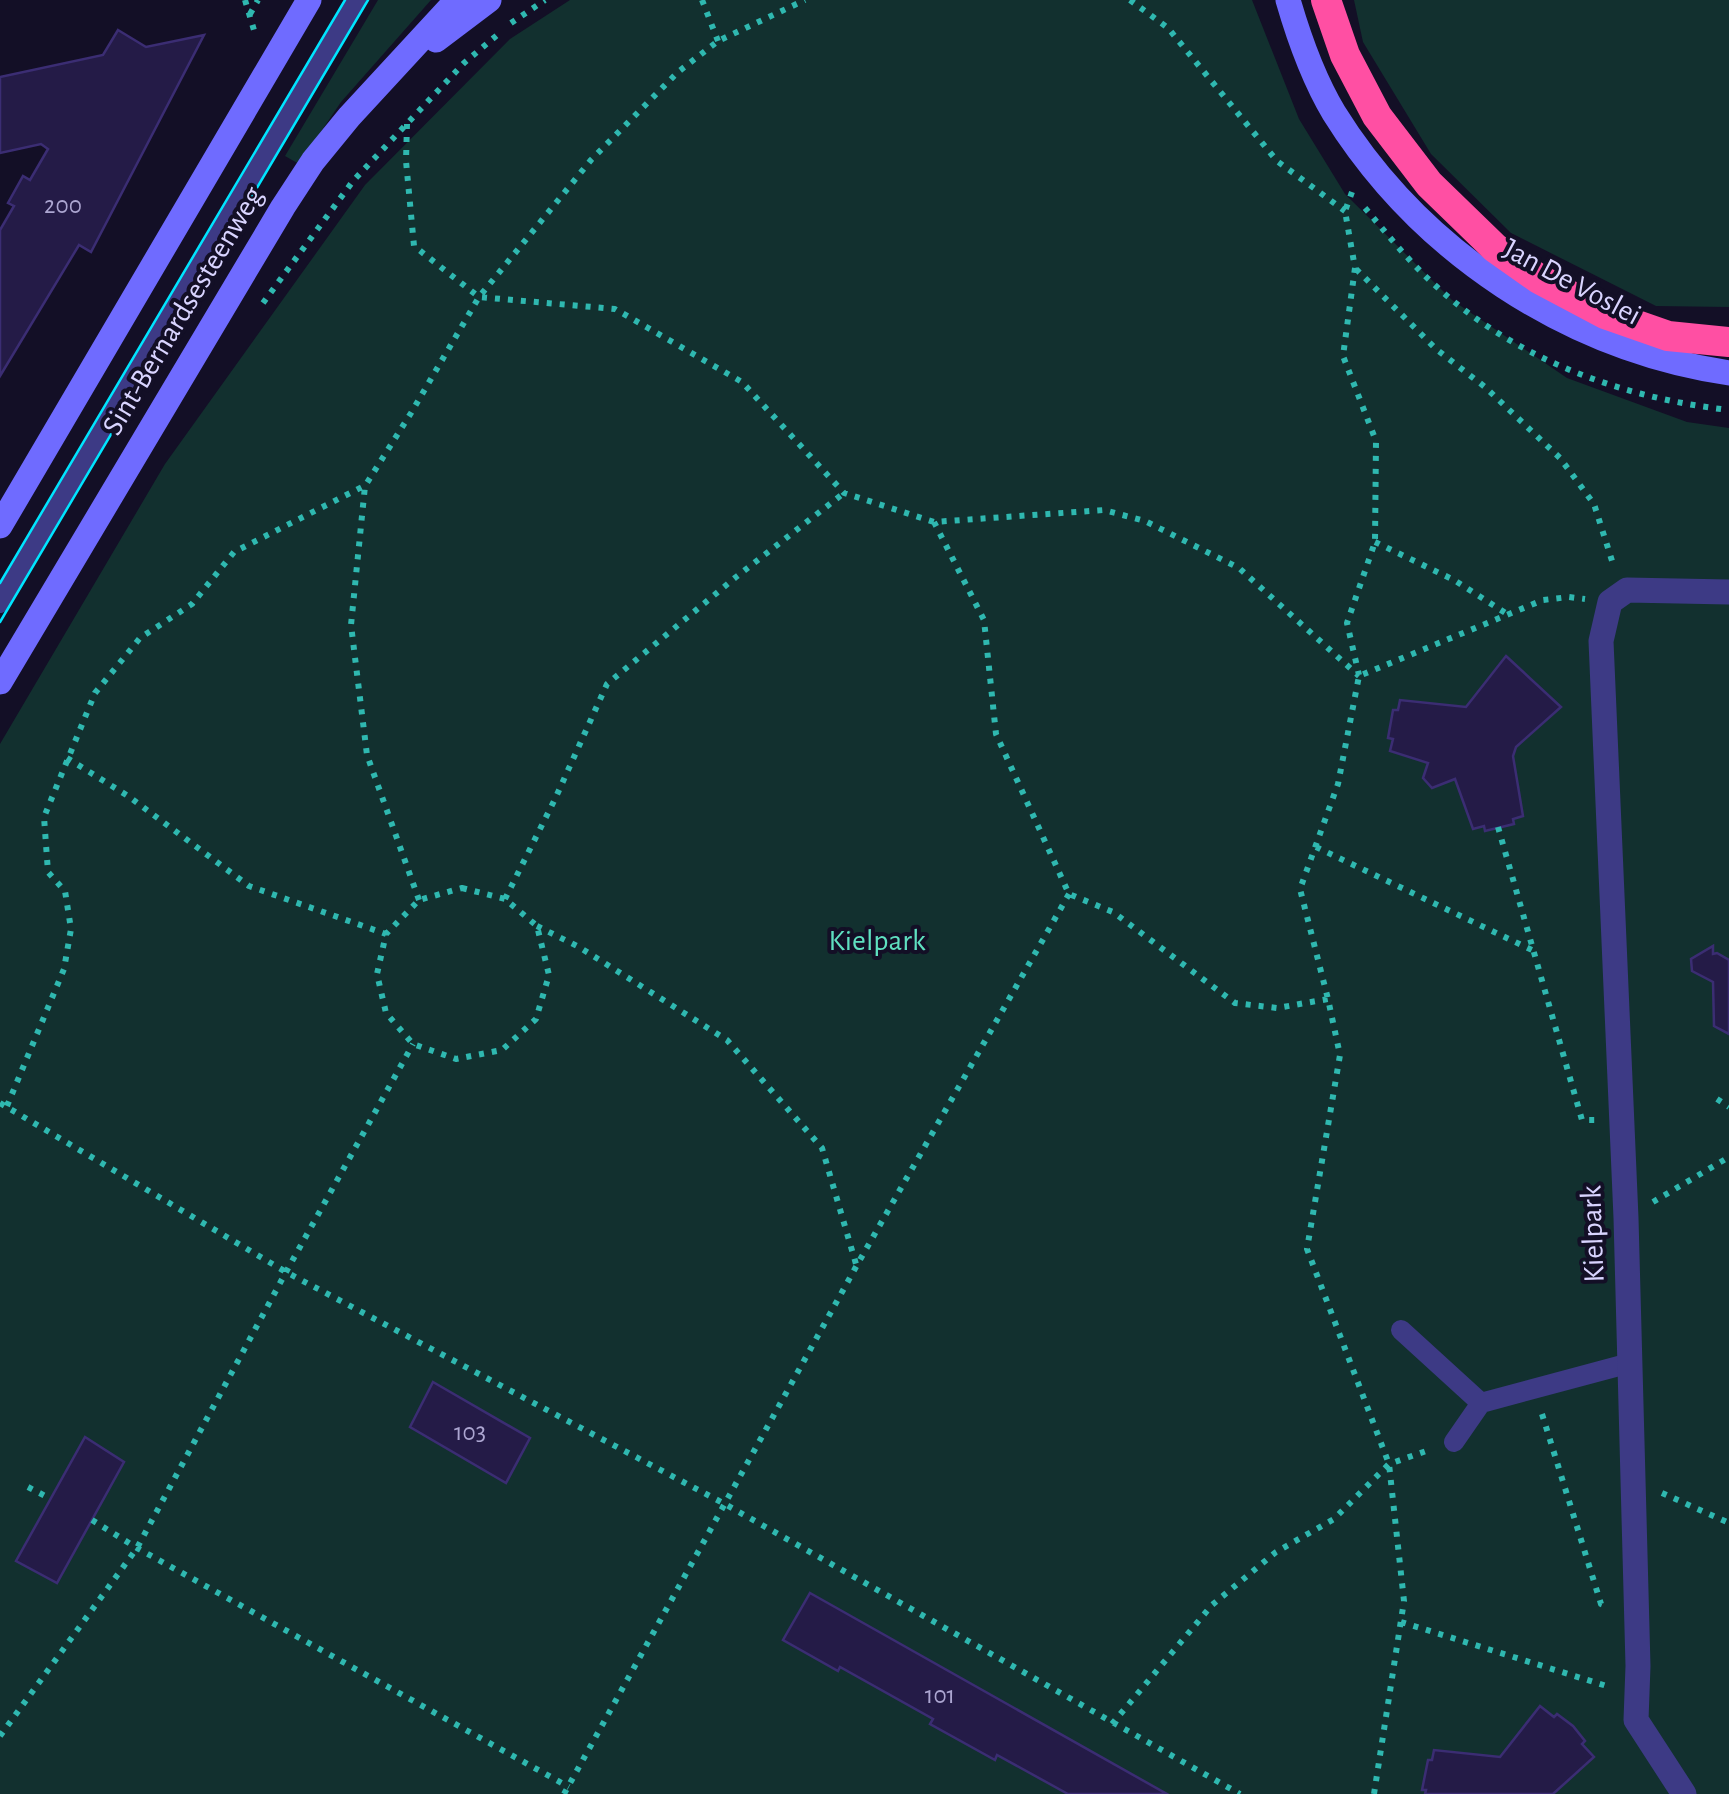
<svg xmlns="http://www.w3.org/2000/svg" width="1729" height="1794" viewBox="0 0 1729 1794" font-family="'Alegreya Sans',sans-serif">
<rect width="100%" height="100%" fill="#130f26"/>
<path fill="#12302f" d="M378 0H431L341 102 299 164 285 156Z
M570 0H1252L1299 119 1345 194 1452 300 1567 378 1687 422 1729 428V1794H0V744L165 464 365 185 510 39Z
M1354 0H1729V307L1656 306 1511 233 1431 154 1363 42Z"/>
<path fill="#241b47" stroke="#3b2d73" stroke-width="2.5" d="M118 30 146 47 204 35 91 252 79 245 0 376V230L14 206 8 203 23 176 30 180 48 149 41 144 0 153V77L103 55Z
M1506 656 1561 707 1516 747 1513 756 1523 816 1513 819 1514 824 1485 831 1484 826 1473 829 1455 779 1432 788 1423 778 1428 763 1390 751 1393 739 1388 738 1393 710H1398L1400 700 1466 707Z
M1713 946V954L1717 953 1729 960V1034L1714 1026 1713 982 1692 971 1691 959Z
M433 1382 530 1438 506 1483 410 1427Z
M85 1437 124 1462 57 1583 16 1561Z
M810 1593 1167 1794H1068L997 1755 995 1760 930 1724 933 1719 840 1667 838 1671 783 1640Z
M1540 1706 1554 1717 1557 1714 1573 1726 1585 1741 1582 1744 1594 1757 1553 1794H1425L1426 1790H1422L1428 1760H1432L1434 1750 1500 1757Z"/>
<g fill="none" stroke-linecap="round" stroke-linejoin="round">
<path stroke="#2fb8b0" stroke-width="6" stroke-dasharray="5 8" stroke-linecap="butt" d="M245 0 256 37
M702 0 718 41
M1130 0 1168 28 1277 161 1345 211
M250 14 258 0
M511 23 545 0
M407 124 406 161 414 246 479 297 615 309 742 382 844 493 934 522 1104 510 1145 521 1239 568 1359 676
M1352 192 1345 211 1355 268 1343 356 1376 441 1375 542 1347 623 1359 675
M1365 208C1388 235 1410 263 1437 287 1517 360 1623 398 1729 410
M1356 269 1436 349 1485 387 1560 458 1594 504 1614 567
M263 303 353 181 464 63 502 31
M934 522 984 620 996 734 1069 894 1113 912 1235 1003 1277 1008 1328 999
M1375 542 1454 580 1507 614
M67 758 128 796 249 886 386 934
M1498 827 1582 1120H1596
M1316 847 1532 950
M462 888 505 899 537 926 549 975 536 1019 502 1050 456 1059 413 1044 386 1013 377 974 386 934 419 900Z
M505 899 555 799 607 684 736 577 844 493
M419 900 367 755 351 625 365 486 411 413 479 297 591 160 678 72 718 41 805 0
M537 926 579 947 727 1040 822 1148 856 1264
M1717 1099 1729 1107
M0 1103 286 1272 723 1503 1240 1794
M7 1106 64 969 71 929 65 891 48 872 44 817 95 693 140 638 192 604 234 552 364 486
M1653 1202 1729 1157
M1542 1414 1601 1604 1609 1607
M28 1487 49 1498
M1662 1493 1729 1523
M92 1520 137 1548 569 1787
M1401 1622 1610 1687
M1112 1724 1212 1605 1276 1552 1334 1519 1389 1464 1432 1449
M0 1736 137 1548 286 1272 413 1044
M564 1794 857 1265 1069 894
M1374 1794 1404 1601 1389 1464 1307 1249 1340 1055 1328 999 1300 889 1338 784 1359 676 1543 600 1569 597 1585 599"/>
<path stroke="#3d3a85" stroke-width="20" d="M0 603 356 0
M1401 1330 1481 1403 1630 1363
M1454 1442 1481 1403"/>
<path stroke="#3d3a85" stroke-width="25" d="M1684 1794 1636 1720 1638 1666 1626 1218 1601 641 1610 602 1627 590 1729 592"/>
<path stroke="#6f6bff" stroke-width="25" d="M1288 0C1299 38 1313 78 1334 113 1420 251 1567 349 1729 373
M436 40 489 0
M0 526 309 0
M0 682 283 207 313 161 349 117 457 0"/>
<path stroke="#ff4fa3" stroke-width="30" d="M1326 0 1345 55 1377 116 1429 184 1495 248 1539 279 1605 314 1668 336 1729 342"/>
<path stroke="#00e5ff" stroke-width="2.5" d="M0 583 345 0
M0 622 368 0"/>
</g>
<g text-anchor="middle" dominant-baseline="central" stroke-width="8" stroke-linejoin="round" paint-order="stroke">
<g font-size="25" fill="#aca6d1">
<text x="63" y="205">200</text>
<text x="470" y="1432">103</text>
<text x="940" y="1695">101</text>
</g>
<g font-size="30" fill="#d9d4ff" stroke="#130f26">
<text transform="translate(1572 282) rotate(28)">Jan De Voslei</text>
<text transform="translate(183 311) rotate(-59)">Sint-Bernardsesteenweg</text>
<text transform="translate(1593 1234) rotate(-92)">Kielpark</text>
</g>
<g font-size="30" fill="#5fe0c0" stroke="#130f26">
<text x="877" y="941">Kielpark</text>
</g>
</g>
</svg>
